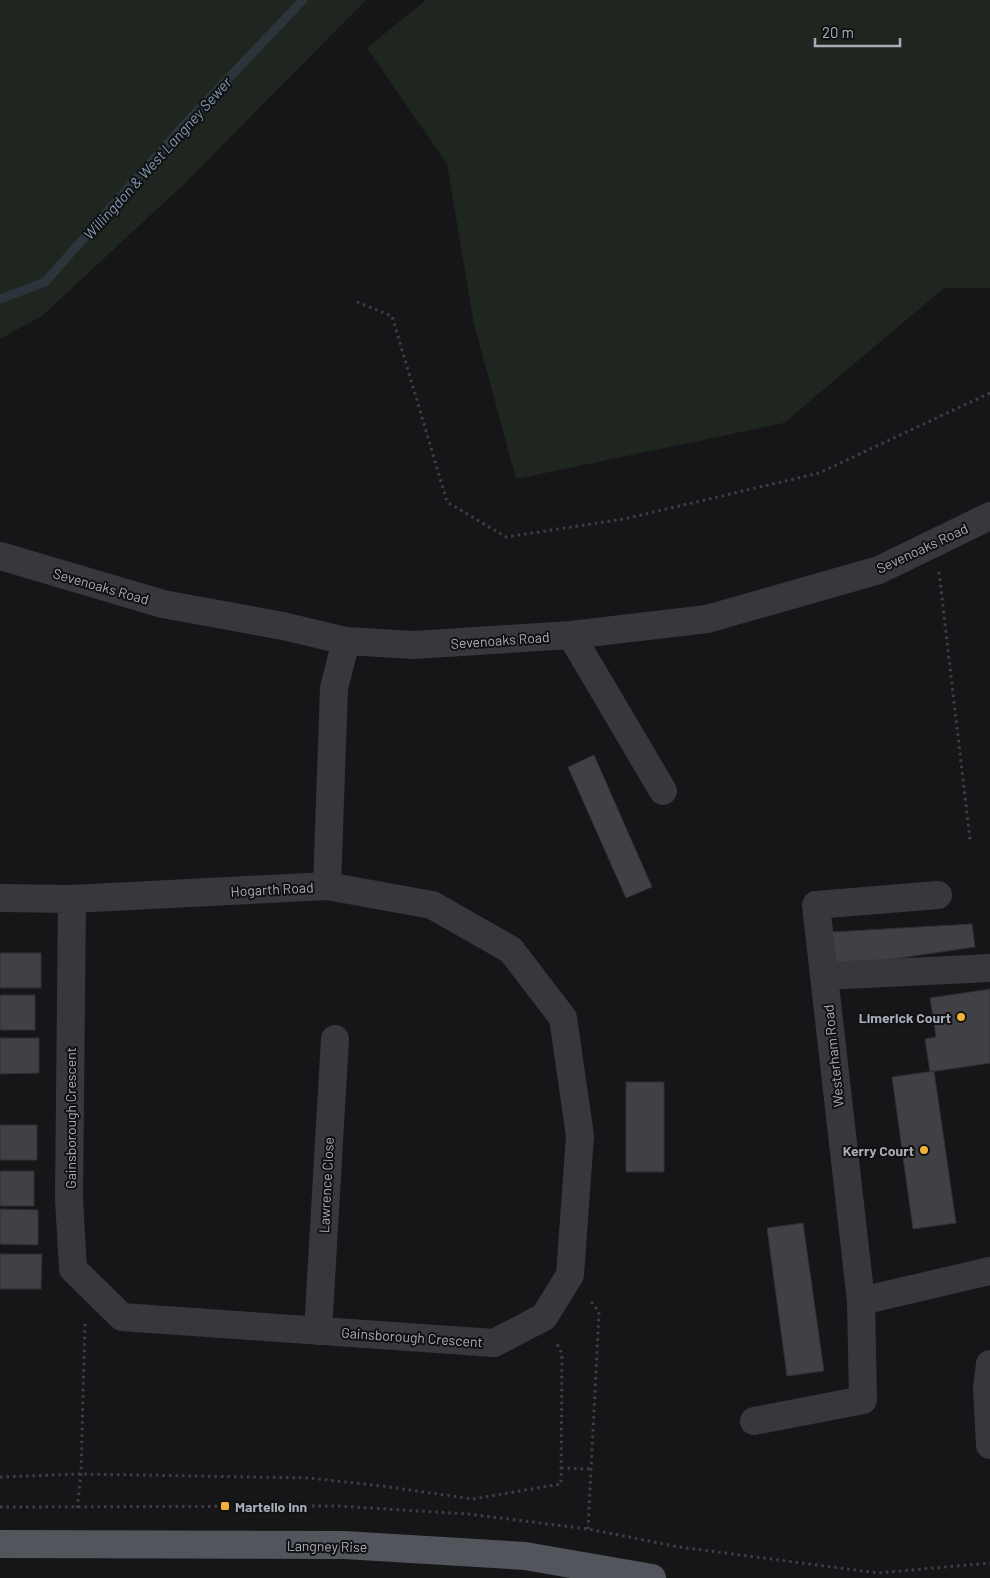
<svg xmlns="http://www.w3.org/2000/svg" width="990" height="1578" viewBox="0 0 990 1578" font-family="Barlow,sans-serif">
<rect width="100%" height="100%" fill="#161618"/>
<path fill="#1e261f" d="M0 0H366L183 185 42 316 0 339Z
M426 0H990V288H944L784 423 516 479 474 324 447 164 367 48Z"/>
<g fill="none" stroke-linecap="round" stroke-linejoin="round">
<path stroke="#2c353c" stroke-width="9" d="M0 299 45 282 185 124 303 0"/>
</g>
<path fill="#404145" stroke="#303034" d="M594 755 652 887 626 898 568 767Z
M972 924 975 947 832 968V932Z
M0 953H41V988H0Z
M990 989V1063L930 1072 925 1039 936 1037 930 998Z
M0 995H35V1030H0Z
M0 1038H39V1073L0 1074Z
M934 1071 956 1223 913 1229 892 1077Z
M626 1082H664V1172H626Z
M0 1125H37V1160H0Z
M0 1171H34V1206H0Z
M0 1209 38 1210V1245L0 1244Z
M803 1223 824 1371 787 1376 767 1228Z
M0 1254H42L41 1289H0Z"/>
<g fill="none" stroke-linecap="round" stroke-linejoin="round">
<path stroke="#3d3f44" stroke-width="3" stroke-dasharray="2.5 4" stroke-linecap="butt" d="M357 302 392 316 447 502 506 537 624 519 819 473 990 393
M939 572 970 840
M561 1468 591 1469
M0 1477 81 1474 309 1478 382 1486 473 1499 561 1484 562 1354 556 1342
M0 1507 337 1506 468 1514 588 1529 679 1547 878 1573 990 1563
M77 1508 81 1474 85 1321
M588 1529 599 1312 589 1299"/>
<path stroke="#37383d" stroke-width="28" d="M0 556 163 604 283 626 346 641 414 645 571 635 707 619 879 570 990 516
M571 635 663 791
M0 898 72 899 327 886 334 688 346 641
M72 899 69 1199 73 1269 122 1317 494 1343 544 1317 570 1275 580 1136 563 1018 511 950 432 905 327 886
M824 976 816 905 938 895
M861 1301 990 1271
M318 1331 335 1039
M990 1364 987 1388 990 1445
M754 1421 863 1400 861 1301 824 976 990 968"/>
<path stroke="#53555c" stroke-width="28" d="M0 1544 344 1545 525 1556 652 1578"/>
</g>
<g fill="#f2b134" stroke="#111113" stroke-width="2">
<circle cx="961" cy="1017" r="5"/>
<circle cx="924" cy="1150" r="5"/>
<rect x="220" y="1501" width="10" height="10" rx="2.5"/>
</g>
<g text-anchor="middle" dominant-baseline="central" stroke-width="4" stroke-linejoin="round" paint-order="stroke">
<g font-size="14" fill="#a8adb8" stroke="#111113">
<text transform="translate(922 548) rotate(-25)">Sevenoaks Road</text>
<text transform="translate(101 586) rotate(16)">Sevenoaks Road</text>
<text transform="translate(500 640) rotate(-4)">Sevenoaks Road</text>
<text transform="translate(272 889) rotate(-3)">Hogarth Road</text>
<text transform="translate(833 1056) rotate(-96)">Westerham Road</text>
<text transform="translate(70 1118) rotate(-90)">Gainsborough Crescent</text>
<text transform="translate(326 1185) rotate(-87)">Lawrence Close</text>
<text transform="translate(412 1337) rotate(4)">Gainsborough Crescent</text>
<text transform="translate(327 1546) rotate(1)">Langney Rise</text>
</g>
<g font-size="14" font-weight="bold" fill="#a8adb8" stroke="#111113" text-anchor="end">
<text x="951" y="1017">Limerick Court</text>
<text x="914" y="1150">Kerry Court</text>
<text x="235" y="1506" text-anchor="start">Martello Inn</text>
</g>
<g font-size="15" font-style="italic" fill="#7f9bb3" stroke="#111113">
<text transform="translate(157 158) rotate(-48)">Willingdon &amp; West Langney Sewer</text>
</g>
</g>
<path d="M815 38v8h85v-8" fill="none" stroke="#a8adb8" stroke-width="2.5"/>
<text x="822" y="38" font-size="15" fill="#a8adb8" stroke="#111113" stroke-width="4" paint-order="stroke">20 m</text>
</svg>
